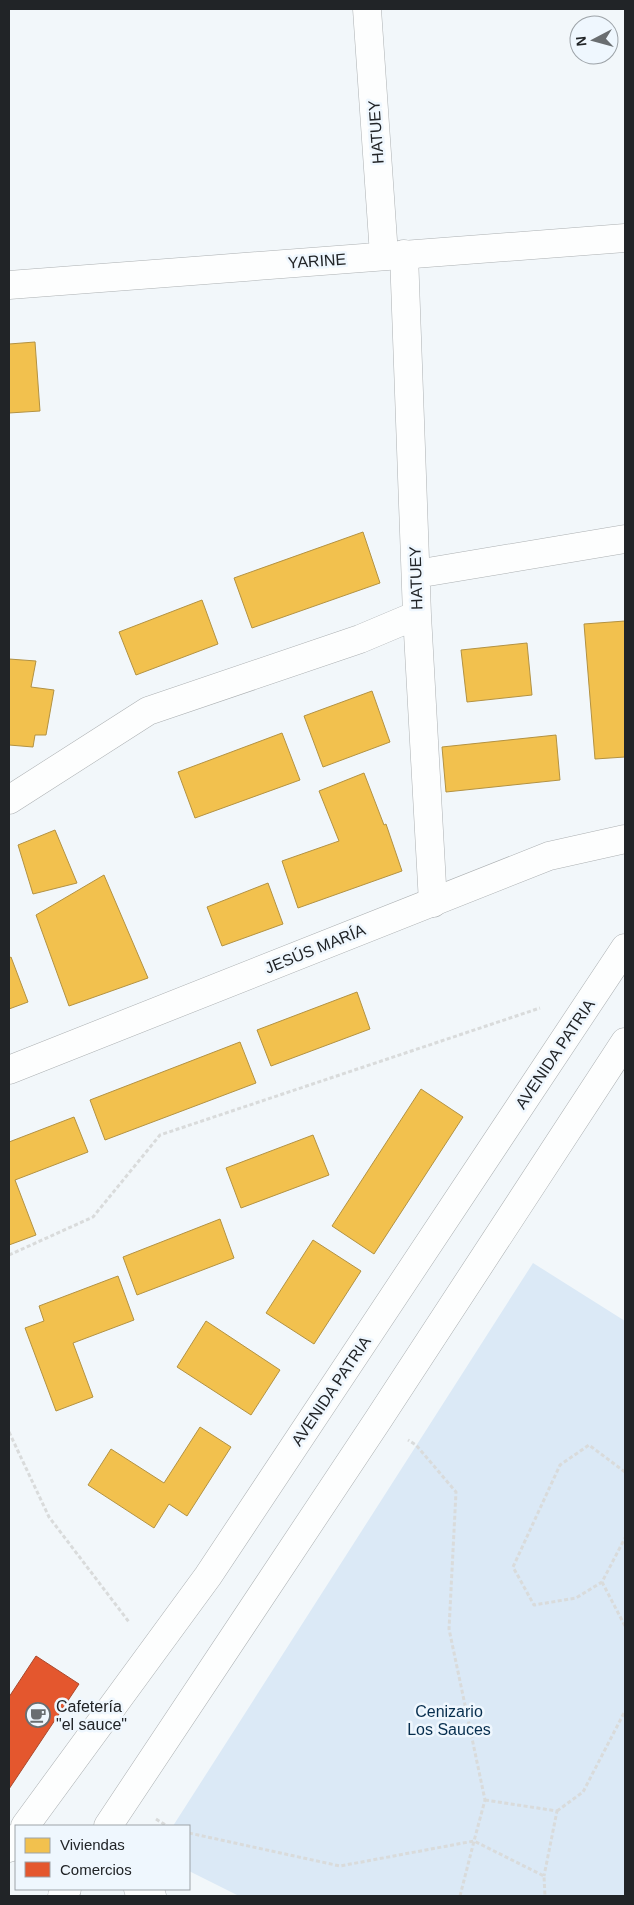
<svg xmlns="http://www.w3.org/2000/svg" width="634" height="1905" viewBox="0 0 634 1905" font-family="Arial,sans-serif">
<rect width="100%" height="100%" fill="#f2f7fa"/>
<path fill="#dbe9f6" d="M533 1263 625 1321V1896H239L189 1871V1826H173Z"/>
<path fill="#f2c14e" stroke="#b39242" d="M35 342 40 411 9 413V344Z
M363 532 380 583 252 628 234 578Z
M202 600 218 644 136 675 119 632Z
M625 621V757L595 759 584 624Z
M527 643 532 695 467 702 461 650Z
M9 659 36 661 31 687 54 690 46 735H35L33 747 9 745Z
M372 691 390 742 323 767 304 716Z
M282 733 300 780 195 818 178 772Z
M556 735 560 780 446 792 442 747Z
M364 773 384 825 386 824 402 871 298 908 282 861 339 841 319 791Z
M55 830 77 883 33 894 18 845Z
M104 875 148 978 69 1006 36 915Z
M268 883 283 924 222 946 207 907Z
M11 957 28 1002 9 1009V958Z
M357 992 370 1029 271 1066 257 1030Z
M240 1042 256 1083 105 1140 90 1100Z
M421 1089 463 1117 374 1254 332 1226Z
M74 1117 88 1152 15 1180 36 1235 9 1245V1142Z
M313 1135 329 1175 241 1208 226 1168Z
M220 1219 234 1258 137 1295 123 1257Z
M313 1240 361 1271 314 1344 266 1313Z
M118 1276 134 1320 73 1343 93 1397 56 1411 25 1328 44 1321 39 1306Z
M206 1321 280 1370 251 1415 177 1367Z
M200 1427 231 1447 187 1516 169 1504 154 1528 88 1485 111 1449 164 1483Z"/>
<path fill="#e4572e" stroke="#aa482c" d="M36 1656 79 1684 9 1789V1697Z"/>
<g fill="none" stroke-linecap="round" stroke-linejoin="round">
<defs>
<path id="pedestrian" d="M404 254 417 615 433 903
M416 574 625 539
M9 800 148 711 360 639 417 615"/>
<path id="minor" d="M367 9 384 255
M9 285 625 238
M9 1070 549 856 625 839
M138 1889 152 1896"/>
<path id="primary" d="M25 1826 208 1576 625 948
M108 1826 378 1420 625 1042
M9 1848 16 1838
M62 1896 67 1889"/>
</defs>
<use href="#pedestrian" stroke="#acb0b2" stroke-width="29"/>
<use href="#minor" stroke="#acb0b2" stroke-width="29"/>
<use href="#primary" stroke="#acb0b2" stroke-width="29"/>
<path stroke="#d9dbdb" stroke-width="3" stroke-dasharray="4 2.5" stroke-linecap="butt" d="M9 1255 93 1217 160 1135 540 1008
M9 1432 49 1517 129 1622
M625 1472 589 1445 560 1465 513 1567 534 1605 576 1598 602 1582 625 1538
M602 1582 625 1626
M485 1800 557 1811 544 1876
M557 1811 583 1792 625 1711
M156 1819 167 1826
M189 1833 340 1866 474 1841 485 1800 449 1629 456 1492 416 1445 408 1440
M460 1896 474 1841 544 1876 545 1896"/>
<use href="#pedestrian" stroke="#fdfefe" stroke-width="28"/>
<use href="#minor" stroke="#fdfefe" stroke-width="28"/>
<use href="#primary" stroke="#fdfefe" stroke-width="28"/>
</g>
<defs>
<symbol id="cafe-ring" viewBox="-11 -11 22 22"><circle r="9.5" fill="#eff7fe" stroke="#6a6e71" stroke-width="1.5"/><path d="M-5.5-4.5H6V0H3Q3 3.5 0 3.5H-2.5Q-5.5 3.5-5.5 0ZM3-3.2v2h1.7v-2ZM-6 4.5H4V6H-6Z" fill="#6a6e71"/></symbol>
</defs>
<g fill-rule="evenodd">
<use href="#cafe-ring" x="24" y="1701" width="28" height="28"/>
</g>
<g text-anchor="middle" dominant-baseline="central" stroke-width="5" stroke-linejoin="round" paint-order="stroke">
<g font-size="16" fill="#212427" stroke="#eff7fe">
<text transform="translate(376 132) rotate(-94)">HATUEY</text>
<text transform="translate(317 261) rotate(-4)">YARINE</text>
<text transform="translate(416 578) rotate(-92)">HATUEY</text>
<text transform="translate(315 949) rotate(-22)">JESÚS MARÍA</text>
<text transform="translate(555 1054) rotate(-56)">AVENIDA PATRIA</text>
<text transform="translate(331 1391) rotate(-56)">AVENIDA PATRIA</text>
</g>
<g font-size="16" fill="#212427" stroke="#eff7fe" text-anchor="start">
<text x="56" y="1706">Cafetería<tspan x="56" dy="18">"el sauce"</tspan></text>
</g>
<g font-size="16" fill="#062e4e" stroke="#eff7fe">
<text x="449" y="1711">Cenizario<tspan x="449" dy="18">Los Sauces</tspan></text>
</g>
</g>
<rect width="634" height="1905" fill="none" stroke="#212427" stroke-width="20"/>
<rect x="15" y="1825" width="175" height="65" fill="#eff7fe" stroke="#9da3a8"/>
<rect x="25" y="1838" width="25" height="15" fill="#f2c14e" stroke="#9da3a8"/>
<text x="60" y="1850" font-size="15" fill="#212427">Viviendas</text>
<rect x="25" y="1862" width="25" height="15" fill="#e4572e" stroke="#9da3a8"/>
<text x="60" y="1875" font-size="15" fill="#212427">Comercios</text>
<g transform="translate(594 40) rotate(264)"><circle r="24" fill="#eff7fe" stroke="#9da3a8"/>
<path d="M0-4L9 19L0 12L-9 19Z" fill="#6a6e71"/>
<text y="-8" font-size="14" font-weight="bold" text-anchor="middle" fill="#212427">N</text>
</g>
</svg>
